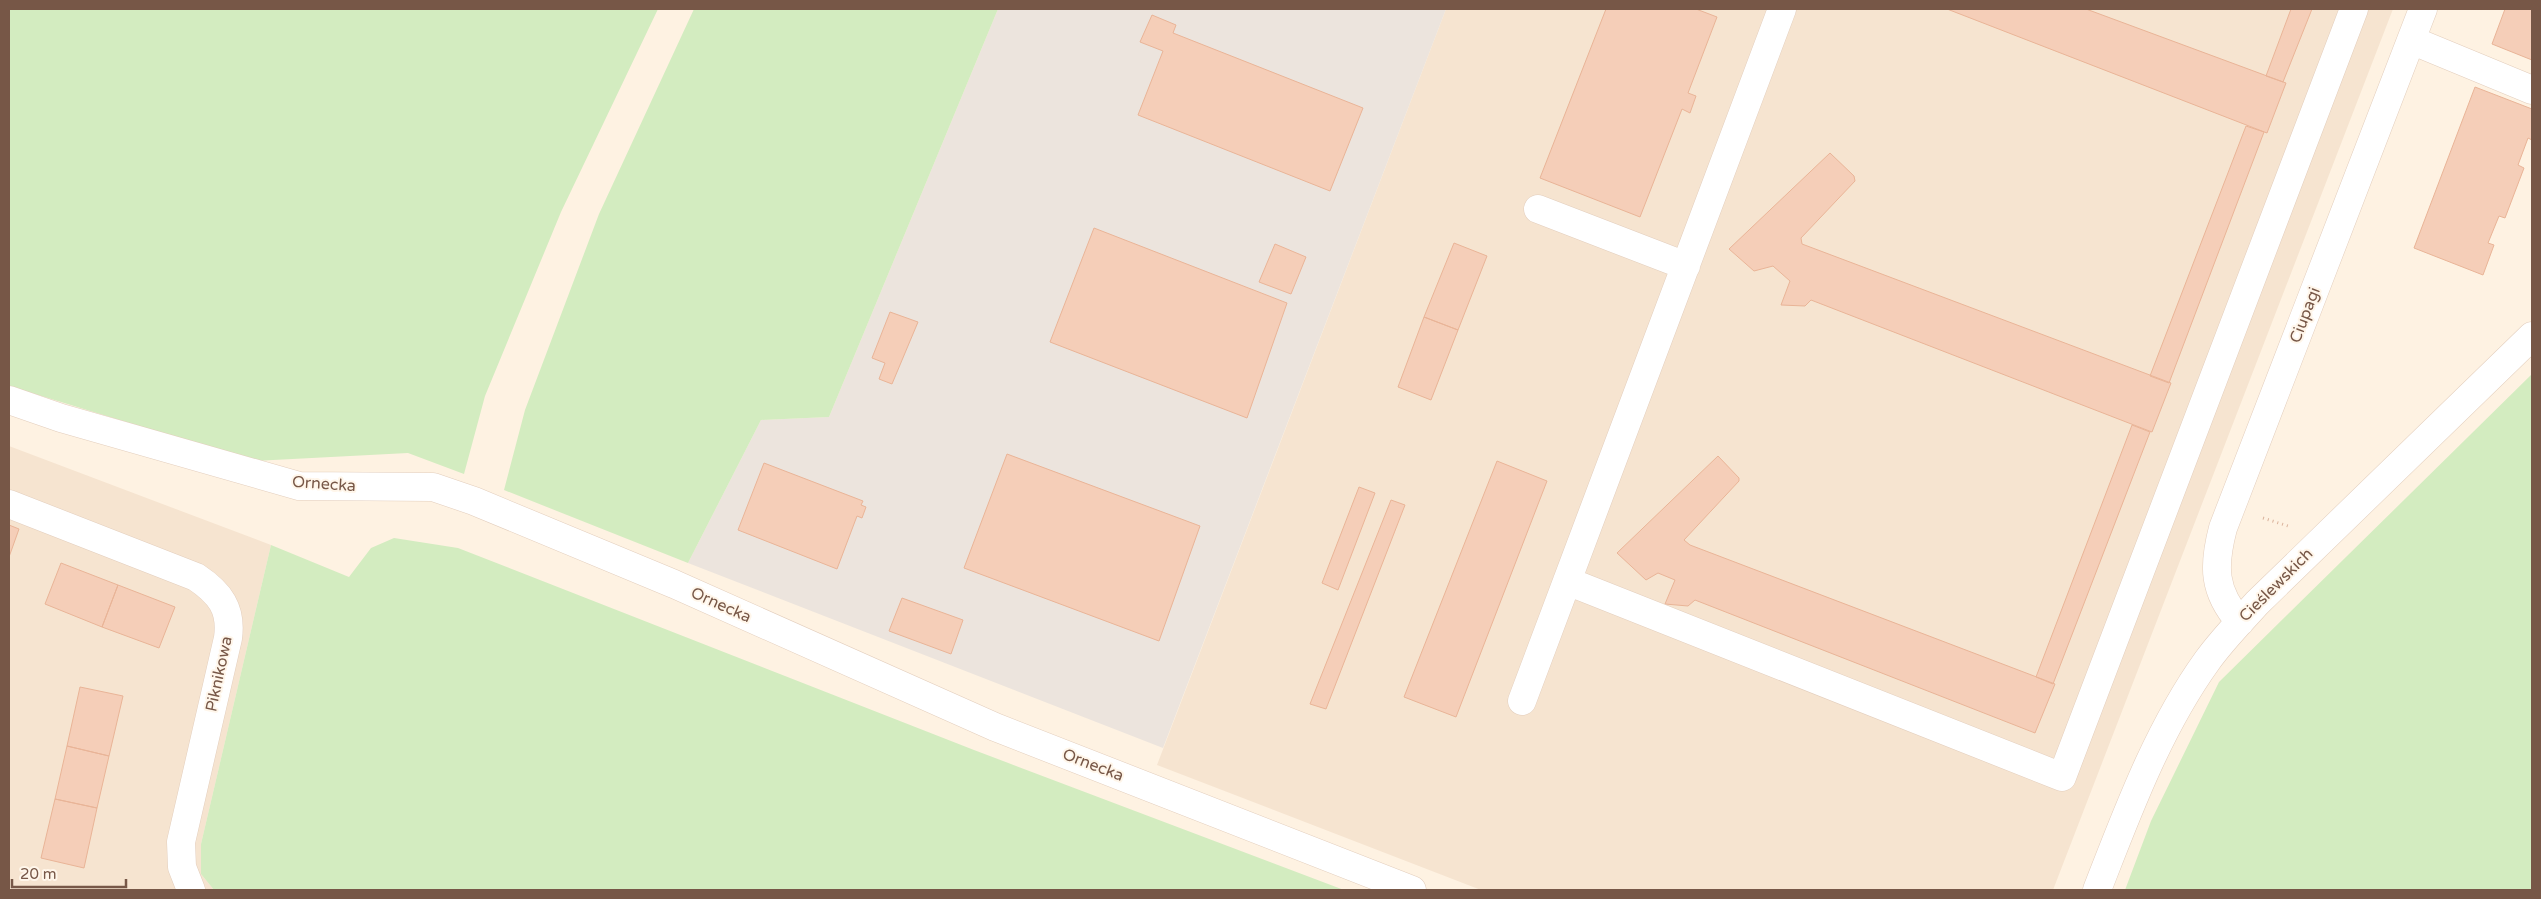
<svg xmlns="http://www.w3.org/2000/svg" width="2541" height="899" viewBox="0 0 2541 899" font-family="'Varela Round',sans-serif">
<rect width="100%" height="100%" fill="#fef2e2"/>
<path fill="#f6e4d0" d="M1446 9H2393L2053 890H1481L1157 765Z
M9 446 271 545 201 844V874L214 890H9Z"/>
<path fill="#ece4dd" d="M998 9H1446L1163 748 688 563 761 420 829 417Z"/>
<path fill="#d3ecc0" d="M9 9H658L561 212 485 396 464 474 408 453 253 461 9 386Z
M694 9H998L829 417 761 420 688 563 504 490 525 410 599 214Z
M2532 374V890H2125L2151 821 2219 682Z
M394 538 458 548 974 750 1344 890H214L201 874V844L271 545 349 577 371 548Z"/>
<path fill="#f5ceb8" stroke="#e9b497" d="M1606 9H1696L1717 17 1688 93 1696 96 1690 113 1682 109 1640 217 1540 178Z
M1947 9H2086L2286 83 2267 133Z
M2291 9H2312L2283 82 2266 76Z
M2505 9H2532V60L2492 44Z
M1152 15 1176 25 1173 33 1363 108 1330 191 1138 115 1163 51 1140 42Z
M2475 87 2532 109V140L2528 138 2518 165 2524 168 2505 218 2499 216 2488 243 2494 245 2483 275 2414 248Z
M2246 126 2264 132 2169 383 2150 376Z
M1830 153 1854 176 1855 181 1801 238 1802 244 2171 383 2152 432 1811 300 1805 306 1781 305 1790 281 1773 266 1754 271 1729 249Z
M1094 228 1287 303 1247 418 1050 342Z
M1454 243 1487 256 1458 330 1424 317Z
M1275 244 1306 257 1291 294 1259 282Z
M890 312 918 322 892 384 879 379 885 363 872 358Z
M1424 317 1458 330 1431 400 1398 387Z
M2132 425 2150 432 2053 684 2036 677Z
M1007 454 1200 526 1159 641 964 568Z
M1718 456 1739 478V481L1684 540 1690 545 2055 684 2035 733 1695 600 1688 606 1665 604 1675 580 1658 573 1646 580 1617 553Z
M1497 461 1547 481 1456 717 1404 697Z
M764 463 863 501 861 505 866 507 862 518 857 516 837 569 738 530Z
M1359 487 1375 493 1338 590 1322 583Z
M1391 500 1405 505 1326 709 1310 704Z
M9 525 19 529 9 557Z
M61 563 118 585 102 627 45 604Z
M118 585 175 607 159 648 102 627Z
M902 598 963 620 951 654 889 631Z
M80 687 123 696 109 756 67 746Z
M67 746 109 756 97 808 55 799Z
M55 799 97 808 84 868 41 858Z"/>
<g fill="none" stroke-linecap="round" stroke-linejoin="round">
<defs>
<path id="minor" d="M2411 40 2532 90
M1538 209 1686 266
M9 400 61 418 299 486 433 487 474 501 674 584 995 727 1412 890
M9 504 196 577C220 593 232 609 228 638L181 842 182 867 191 890
M1567 581 2062 777 2354 9
M2240 622C2213 591 2213 566 2223 528L2423 9
M1522 701 1782 9
M2097 890C2127 813 2158 729 2207 661 2222 640 2240 622 2257 603L2532 336"/>
</defs>
<use href="#minor" stroke="#e3cebd" stroke-width="29"/>
<path stroke="#dab29b" stroke-width="3" stroke-dasharray="1 4" stroke-linecap="butt" d="M2263 518 2288 526"/>
<use href="#minor" stroke="#fff" stroke-width="28"/>
</g>
<g text-anchor="middle" dominant-baseline="central" stroke-width="4" stroke-linejoin="round" paint-order="stroke">
<g font-size="16" fill="#775747" stroke="#fff6ea">
<text transform="translate(2305 315) rotate(-69)">Ciupagi</text>
<text transform="translate(324 484) rotate(4)">Ornecka</text>
<text transform="translate(2276 585) rotate(-45)">Cieślewskich</text>
<text transform="translate(721 605) rotate(24)">Ornecka</text>
<text transform="translate(219 674) rotate(-78)">Piknikowa</text>
<text transform="translate(1093 765) rotate(21)">Ornecka</text>
</g>
</g>
<rect width="2541" height="899" fill="none" stroke="#775747" stroke-width="20"/>
<path d="M12 879v8h114v-8" fill="none" stroke="#775747" stroke-width="2.5"/>
<text x="20" y="879" font-size="15" fill="#775747" stroke="#fff6ea" stroke-width="4" paint-order="stroke">20 m</text>
</svg>
